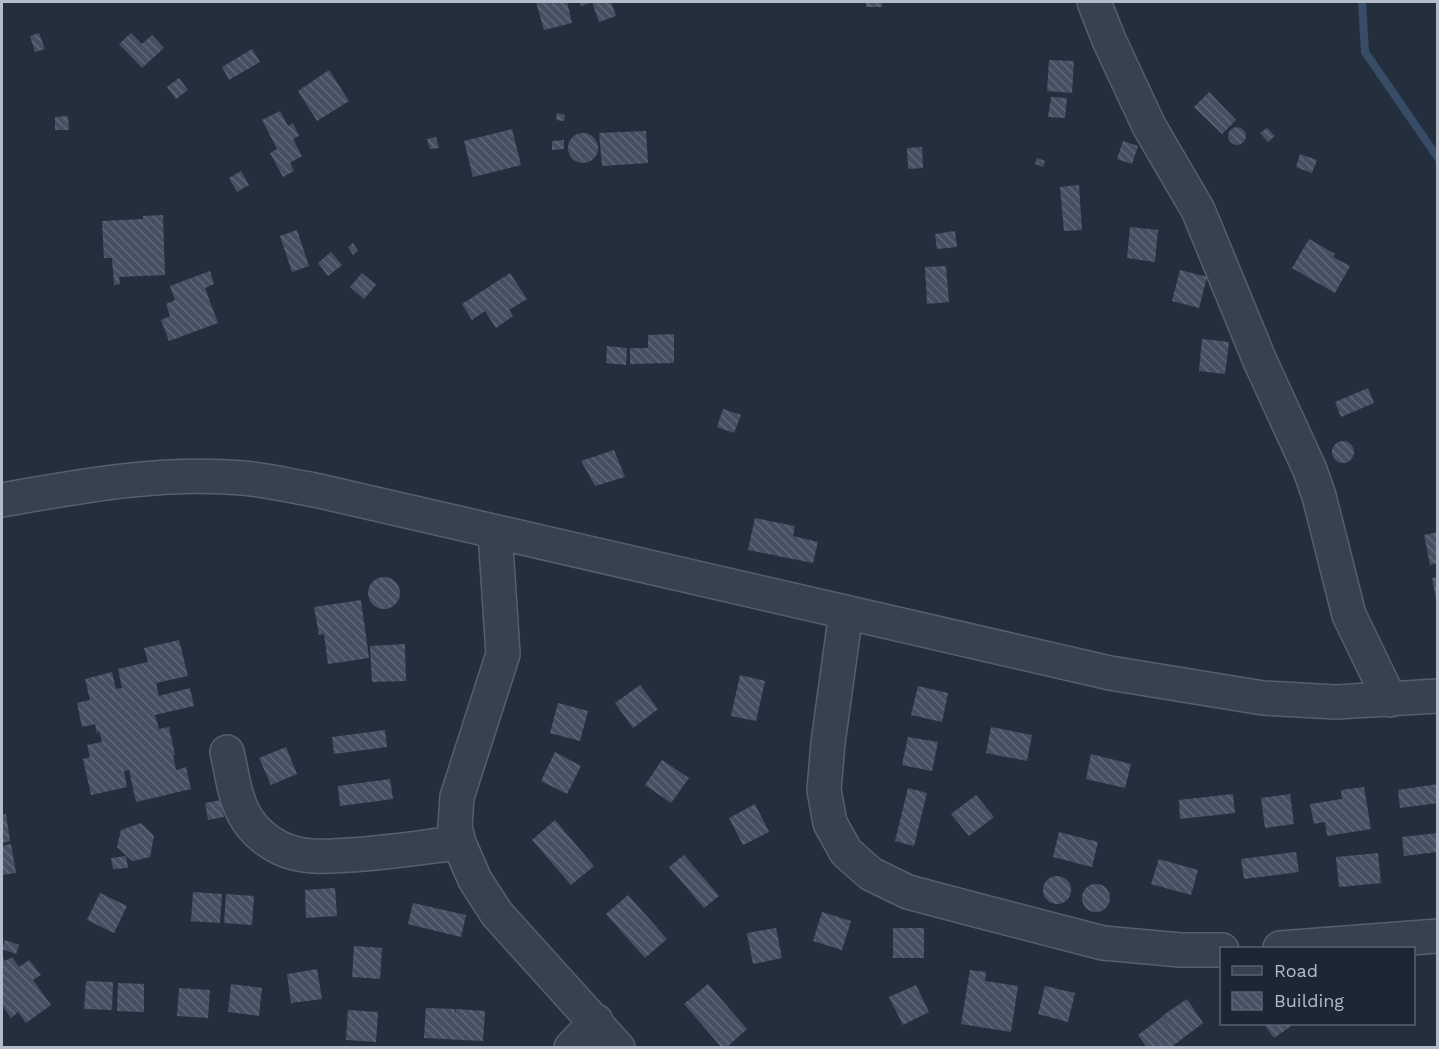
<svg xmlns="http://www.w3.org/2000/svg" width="1439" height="1049" viewBox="0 0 1439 1049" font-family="'Work Sans',sans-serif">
<defs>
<pattern id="building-back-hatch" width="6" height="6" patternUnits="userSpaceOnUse" patternTransform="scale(1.5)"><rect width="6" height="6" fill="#455162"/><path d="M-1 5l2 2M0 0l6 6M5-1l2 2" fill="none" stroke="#5d6877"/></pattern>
</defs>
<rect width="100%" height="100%" fill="#242f3e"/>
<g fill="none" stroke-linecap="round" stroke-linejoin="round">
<path stroke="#394c67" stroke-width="8" d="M1362 2 1365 52 1438 158"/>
</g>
<path fill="url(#building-back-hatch)" d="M536 2H567L572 23 544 30Z
M580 2H611L616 16 599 22 592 2 581 6Z
M866 2H882V7H866Z
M39 33 45 49 35 52 30 36Z
M131 33 142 44 152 35 164 48 142 68 119 44Z
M252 49 260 62 229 80 222 67Z
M1049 60 1074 61 1072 93 1047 91Z
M329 70 349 101 317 121 298 91Z
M179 78 188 90 176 99 167 87Z
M1209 92 1236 120 1222 134 1194 107Z
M1051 97 1067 98 1065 118 1048 117Z
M280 111 288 126 293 123 299 136 293 139 302 156 290 163 294 171 283 177 270 153 277 149 262 120Z
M557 113 565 115 564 121 556 120Z
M68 116 69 130H55V117Z
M1228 136a9 9 0 1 1 18 0a9 9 0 1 1-18 0Z
M1267 128 1275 136 1268 142 1260 133Z
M512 129 521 165 473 177 464 141Z
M646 131 648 163 602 166 599 133Z
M568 148a15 15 0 1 1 30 0a15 15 0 1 1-30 0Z
M436 137 439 148 430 149 427 139Z
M564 140V149L552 150V141Z
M1123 141 1138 146 1132 164 1117 159Z
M922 147 923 168 908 169 907 148Z
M1300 154 1317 160 1312 173 1296 167Z
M1037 158 1045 161 1043 167 1035 164Z
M241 171 249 185 237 192 229 178Z
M1079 185 1082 230 1064 231 1060 187Z
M163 215 165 275 119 277 120 284 114 285 112 258H104L102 221 143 219V216Z
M1130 227 1158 230 1155 262 1127 258Z
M297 230 309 266 292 272 280 236Z
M955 231 957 247 937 249 935 234Z
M1309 239 1335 254 1333 257 1350 266 1335 293 1292 268Z
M353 243 358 251 353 255 348 247Z
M331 252 342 265 328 276 318 263Z
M946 266 949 302 927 304 925 267Z
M1180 270 1207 277 1199 308 1172 301Z
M210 271 214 284 205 288 218 323 169 341 161 320 170 316 166 304 175 300 170 286Z
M362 273 376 285 364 299 350 287Z
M510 273 527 299 509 310 513 316 496 328 485 311 472 320 462 304Z
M674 334V363L630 364V348H648V335Z
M1202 339 1229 342 1225 374 1199 371Z
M607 346 627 348 626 365 606 363Z
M1368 388 1374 403 1341 417 1335 402Z
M723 409 741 415 734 433 717 427Z
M1332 452a11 11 0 1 1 22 0a11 11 0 1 1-22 0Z
M614 450 625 477 595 486 581 461Z
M755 518 795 526 793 536 818 542 813 563 748 550Z
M1438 532V563L1430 565 1424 535Z
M1438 577V599H1436L1432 578Z
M368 593a16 16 0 1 1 32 0a16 16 0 1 1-32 0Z
M361 600 369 658 328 664 324 634 319 635 314 607Z
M179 640 188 676 156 683 159 696 190 688 194 706 155 715 159 729 169 727 175 755H173L176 770 186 767 191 789 136 802 129 770 124 771 127 787 91 795 83 759 90 757 87 745 102 742 99 731 97 734 95 724 82 727 77 703 90 700 85 679 112 672 116 689 122 688 118 669 148 662 144 648Z
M405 644 406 681 372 682 370 646Z
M740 675 765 681 756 721 731 716Z
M640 685 658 709 633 728 615 703Z
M918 686 948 693 942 722 911 715Z
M558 703 588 711 580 741 550 733Z
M991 727 1032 735 1027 761 986 753Z
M385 730 387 747 334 754 332 737Z
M908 737 938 742 932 771 902 765Z
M286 747 297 774 271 785 259 758Z
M555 752 581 766 567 794 541 781Z
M1091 754 1131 764 1125 788 1086 779Z
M662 760 689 778 671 803 645 785Z
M390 779 393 799 340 806 338 786Z
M1438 784V803L1400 808 1398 790Z
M1364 787 1371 829 1327 836 1325 822 1314 824 1310 804 1342 799 1341 790Z
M908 788 927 793 914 846 895 841Z
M1233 794 1235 813 1180 819 1179 800Z
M1290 794 1294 824 1265 828 1261 798Z
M976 795 994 817 969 836 951 814Z
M221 800 224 817 208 820 205 803Z
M755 804 769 832 743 845 729 818Z
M6 814 10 841 2 843V815Z
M555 820 594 866 571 885 532 840Z
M141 823 154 836 150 857 132 861 117 847 121 830Z
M1059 832 1098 842 1092 867 1053 857Z
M1438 833V852L1404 856 1402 837Z
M11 844 16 873 2 875V846Z
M1296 852 1299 872 1244 879 1241 859Z
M1378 853 1381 883 1339 887 1336 857Z
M684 855 719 896 704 908 669 867Z
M126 856 128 868 113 869 111 858Z
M1159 859 1198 870 1191 895 1151 884Z
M1043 890a14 14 0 1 1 28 0a14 14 0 1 1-28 0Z
M1082 898a14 14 0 1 1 28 0a14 14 0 1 1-28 0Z
M335 888 337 916 306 918 305 890Z
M193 892 222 894 220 923 191 921Z
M100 893 127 906 114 933 87 920Z
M226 894 254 896 252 925 224 923Z
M628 895 667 939 645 958 606 914Z
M413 903 466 915 461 937 408 924Z
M822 912 851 921 842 950 813 941Z
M776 928 782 958 753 964 747 933Z
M893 928H924V958H893Z
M5 940 19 945 16 954 2 949Z
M354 946 382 948 380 979 352 977Z
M2 956 5 961 12 957 19 967 29 960 41 975 33 980 51 1005 26 1023 18 1012 11 1018 2 1005Z
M317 969 322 999 291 1003 287 974Z
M970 970 986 972 985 981 1018 986 1011 1032 961 1024Z
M86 981 113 982 112 1010 84 1009Z
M118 983 144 984V1012L117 1011Z
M231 984 262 988 259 1016 228 1012Z
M708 984 747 1029 726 1048H722L684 1004Z
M916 985 929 1012 903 1025 889 997Z
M1045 986 1075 993 1068 1022 1038 1014Z
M179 988 210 990 208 1018 177 1016Z
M1187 999 1203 1023 1170 1048H1147L1138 1035 1162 1017 1173 1031 1162 1016Z
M426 1008 455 1009V1016L456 1009 485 1011 483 1041 424 1038Z
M348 1010 378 1012 376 1042 346 1040Z
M1264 1024H1294L1274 1038Z"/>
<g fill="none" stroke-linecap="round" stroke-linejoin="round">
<defs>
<path id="minor" d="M1094 2 1109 40 1149 126 1198 210 1260 361 1310 470 1319 496 1349 615 1390 700
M2 500C81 486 161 471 243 478 267 480 291 486 315 490L1110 673 1263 698 1336 702 1438 696
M495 532 503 654 457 797 455 826 459 843 475 880 497 914 618 1048
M846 612 828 743 824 790 830 823 846 852 871 874 908 892 976 910 1103 943 1181 950H1222
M227 752C232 773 234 796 244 814 254 833 274 848 294 853 311 858 331 856 349 855 386 853 422 847 459 843
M1280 948 1438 936
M571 1048 596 1021"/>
</defs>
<use href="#minor" stroke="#565f6c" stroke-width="36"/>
<use href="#minor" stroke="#38414e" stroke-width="33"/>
</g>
<rect width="1439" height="1049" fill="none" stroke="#b4bcc9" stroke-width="6"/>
<rect x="1220" y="947" width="195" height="78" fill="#1d2633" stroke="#59626f" stroke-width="1.5"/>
<rect x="1232" y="966" width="30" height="9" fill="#38414e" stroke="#59626f" stroke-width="1.5"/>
<text x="1274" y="977" font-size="18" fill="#b4bcc9">Road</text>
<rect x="1232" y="992" width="30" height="18" fill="url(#building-back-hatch)" stroke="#59626f" stroke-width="1.5"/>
<text x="1274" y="1007" font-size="18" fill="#b4bcc9">Building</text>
</svg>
